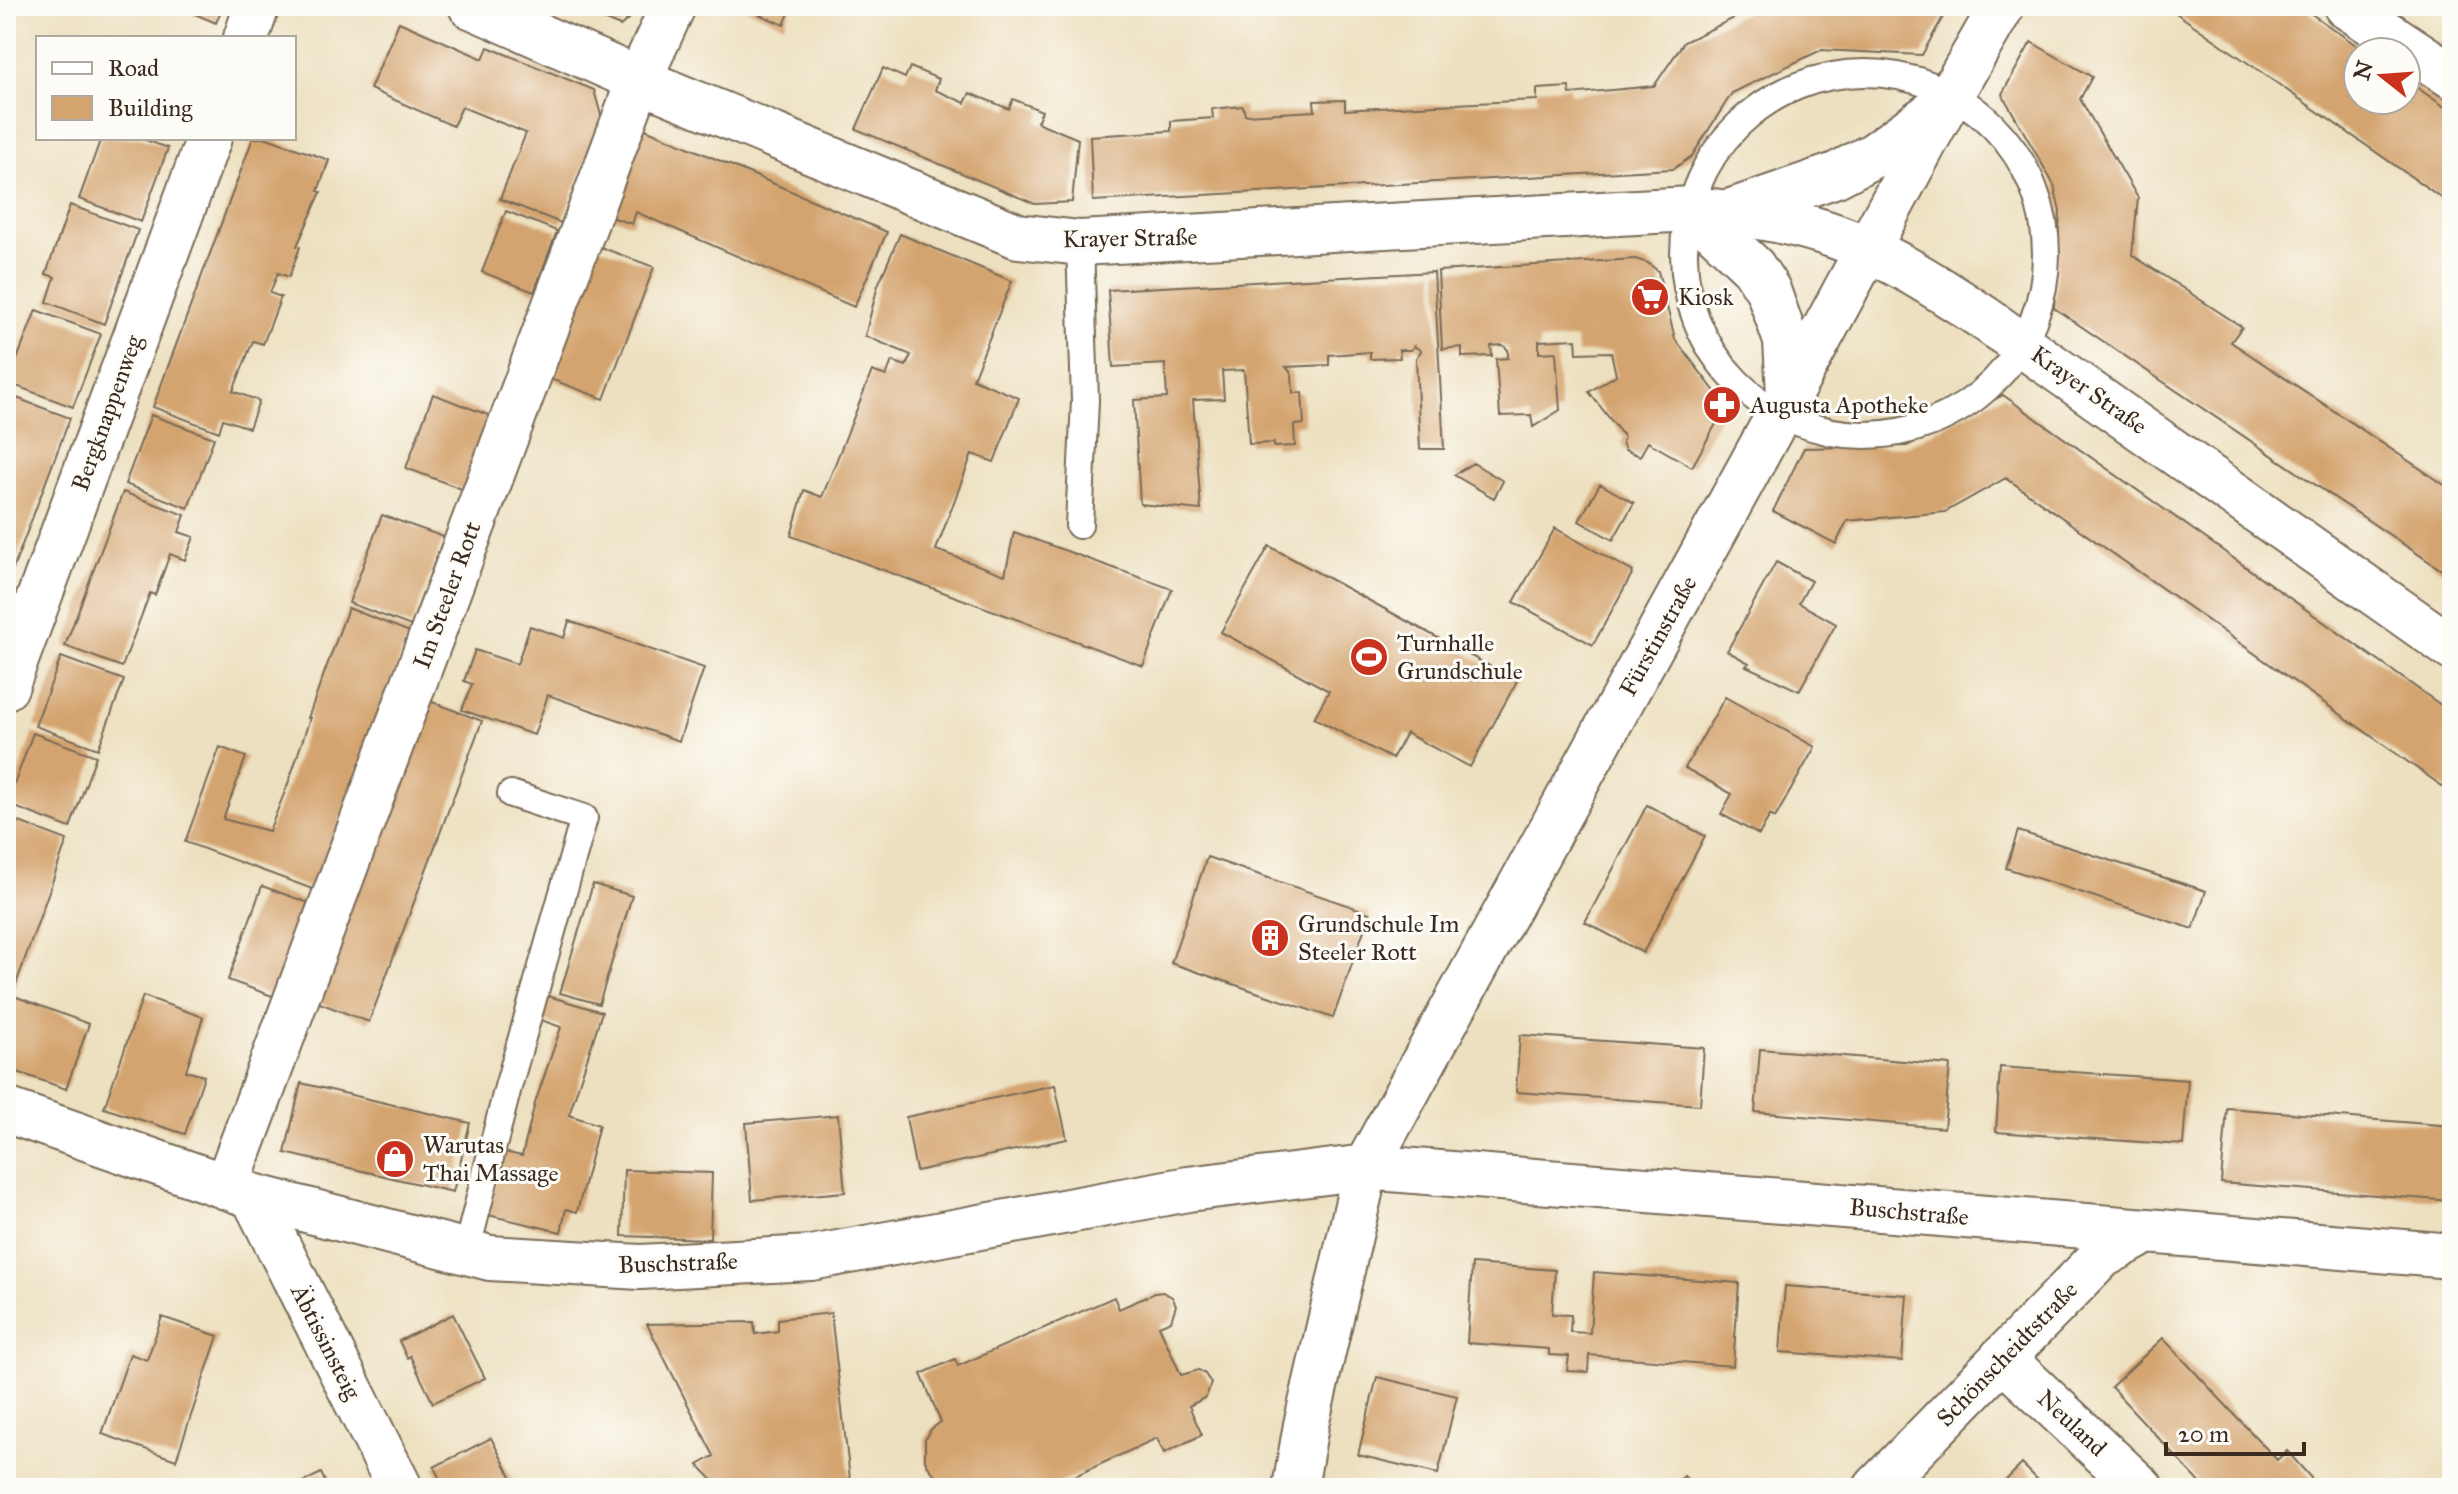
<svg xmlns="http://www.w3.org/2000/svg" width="2458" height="1494" viewBox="0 0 2458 1494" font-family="'IM FELL Great Primer',serif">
<rect width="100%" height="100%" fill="#fdfcf7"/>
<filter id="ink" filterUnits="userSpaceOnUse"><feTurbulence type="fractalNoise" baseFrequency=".0125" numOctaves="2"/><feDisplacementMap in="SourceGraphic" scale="16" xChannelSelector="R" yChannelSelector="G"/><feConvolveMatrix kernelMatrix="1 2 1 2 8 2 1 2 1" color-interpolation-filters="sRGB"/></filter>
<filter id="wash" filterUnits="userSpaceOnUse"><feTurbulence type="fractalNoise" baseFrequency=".006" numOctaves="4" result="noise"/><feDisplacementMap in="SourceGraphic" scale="32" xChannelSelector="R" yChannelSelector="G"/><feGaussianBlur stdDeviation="1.8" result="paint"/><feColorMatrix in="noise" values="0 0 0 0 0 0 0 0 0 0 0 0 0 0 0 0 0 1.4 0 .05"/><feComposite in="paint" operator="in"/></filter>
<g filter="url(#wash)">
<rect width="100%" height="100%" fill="#ede0c0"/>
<g id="blocks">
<path fill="#d4a46f" d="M176 6H223L216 23Z
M572 6H637L632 16 620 26Z
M748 6H792L784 25 746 9Z
M1759 6H1949L1922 55 1821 50 1732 93 1692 156 1673 169 1093 201 1090 136 1171 131V121L1213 118 1212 109 1243 106 1245 115 1315 111 1314 101 1345 100V110L1378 108 1537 100V89L1569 87 1570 94 1654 86 1684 42Z
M2166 6H2300L2366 52H2358V100H2406V80L2452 112V205Z
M399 22 483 59 488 47 594 90 602 119 561 223 500 199 526 133 462 107 453 126 370 89Z
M2031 42 2092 77 2080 99 2138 198 2132 255 2242 327 2231 342 2452 490V577L2054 308 2060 211 2054 185 2002 94Z
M910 67 939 79 935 90 965 103 970 93 1009 109 1013 99 1042 111 1037 122 1078 139 1072 202 1035 204 856 129 883 68 905 78Z
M636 125 887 232 854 307 636 212 632 224 605 215Z
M101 138H140L168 148 141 222 79 199Z
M253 138H267L329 160 318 191 321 192 297 246 300 247 289 277 278 273 270 293 281 297 263 344 253 341 233 391 259 401 249 428 223 419 219 432 153 407Z
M70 205 138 230 104 324 47 302 55 277 46 274Z
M506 211 557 231 534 292 482 272Z
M900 234 1012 281 973 379 1019 398 994 462 972 454 936 550 1005 575 1014 532 1172 589 1143 666 791 536 804 490 822 497 872 371 886 376 892 361 906 366 911 355 865 336 878 285Z
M592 244 654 267 604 399 542 376Z
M1635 259 1648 263 1658 271 1675 339 1726 406 1692 467 1648 442 1640 456 1625 450 1622 442 1624 437 1589 392 1616 375 1611 352 1577 353 1576 339 1539 341V353L1556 352 1560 410 1533 427 1531 415 1500 416 1496 359 1508 358V350L1503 345 1491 346 1492 356 1462 357V347L1442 349 1438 271Z
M1434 272 1444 449H1420L1416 358 1421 351 1414 346 1411 350H1399L1400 358 1370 359V352L1329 355V365L1286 367 1292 374 1293 393H1302L1304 424 1294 425 1295 446 1274 447V443L1249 444 1244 370 1222 371 1224 399 1193 400 1201 510 1140 504 1134 400 1167 398 1165 364 1113 367 1108 290Z
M36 310 101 334 73 407 8 383Z
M6 394 70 418 13 569 6 567Z
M433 394 491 416 464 490 406 468Z
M2003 395 2452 713V793L2006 478 1945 512 1847 521 1836 544 1773 511 1804 448 1907 446Z
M151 415 214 438 188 508 125 484Z
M1473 463 1503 481 1494 498 1454 475Z
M1600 484 1634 503 1613 540 1579 521Z
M123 492 185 515 179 532 194 537 185 560 170 554 155 595 150 593 122 667 65 646Z
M382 515 444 537 411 626 349 603Z
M1555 528 1633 572 1593 645 1514 602Z
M1269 546 1517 681 1470 767 1406 733 1392 759 1314 718 1329 691 1221 632Z
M1776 562 1811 581 1799 603 1836 624 1799 691 1746 666 1749 663 1727 651Z
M348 608 410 632 315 890 185 842 220 747 246 757 223 819 269 831 288 784 310 718H308Z
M569 621 704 668 679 741 548 695 534 735 462 710 472 684 464 681 475 650 517 664 530 626 564 638Z
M61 657 124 680 98 749 35 726Z
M1725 697 1815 747 1775 818 1770 815 1759 835 1721 814 1732 794 1685 768Z
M422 698 482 721 369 1022 309 999Z
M33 733 96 756 70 828 7 804Z
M1647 805 1705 836 1643 953 1585 922Z
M6 817 67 840 15 987 9 985 7 992Z
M2018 831 2206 891 2193 929 2006 868Z
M1207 857 1370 913 1333 1018 1171 963Z
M593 884 632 896 599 1004 560 993Z
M262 886 309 903 275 997 228 980Z
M6 993 89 1024 66 1089 6 1068Z
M143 996 203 1017 186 1071 204 1076 185 1134 104 1108Z
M548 996 602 1012 569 1115 599 1125 577 1212 566 1209 561 1232 488 1215 504 1152 522 1156 535 1103 561 1027 541 1020Z
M1520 1035 1704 1048 1700 1105 1516 1092Z
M1760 1049 1950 1065 1944 1128 1755 1112Z
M2000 1067 2188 1080 2183 1145 1996 1132Z
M301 1083 470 1123 453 1192 285 1153Z
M1055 1085 1067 1139 916 1171 906 1117Z
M2227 1108 2452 1126V1201L2221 1183Z
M838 1115 845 1192 752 1200 746 1123Z
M624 1170 712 1173 710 1239 622 1236Z
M1472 1264 1555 1270 1552 1314 1571 1315 1570 1332 1590 1333 1594 1272 1739 1283 1733 1366 1589 1355 1588 1372 1567 1371 1569 1356 1549 1355V1349L1467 1343Z
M1785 1286 1907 1295 1902 1361 1780 1352Z
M1163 1292 1172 1297 1176 1305 1171 1321 1159 1326 1181 1375 1199 1370 1205 1374 1211 1383 1206 1397 1189 1406 1202 1435 1164 1453 1157 1438 1049 1488H958L955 1482 937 1477 929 1468 925 1460V1439L931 1429 941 1422 921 1374 955 1359 958 1366 1114 1297 1119 1309 1155 1293Z
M831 1313 851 1488H720L698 1465 714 1456 647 1324 754 1322 755 1334 778 1331V1319Z
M453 1314 485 1378 433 1403 410 1356 407 1358 399 1341Z
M162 1317 218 1336 176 1460 102 1434 130 1354 147 1360Z
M2163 1338 2277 1460 2287 1451 2320 1488H2205L2111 1387Z
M1377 1377 1457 1396 1438 1474 1358 1455Z
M491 1438 517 1488H444L434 1467Z
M2022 1464 2046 1488H1998Z
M321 1473 328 1488H291Z
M1684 1476 1696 1488H1673Z"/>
</g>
</g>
<g filter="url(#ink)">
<use href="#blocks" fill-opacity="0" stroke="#796a57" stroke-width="2"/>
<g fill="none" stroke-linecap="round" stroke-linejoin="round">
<defs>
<path id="lane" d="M1684 254a181 181 0 1 1 362 0a181 181 0 1 1-362 0Z
M1079 525 1085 401 1080 243
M466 1252 508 1087 584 818 511 794"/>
<path id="street" d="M2346 6 2452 76
M246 38 257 6
M1691 209 1753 267 1768 290 1786 341 1789 394
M1726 213 1836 175 1874 155 1938 109
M6 687 209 138
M6 1110 253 1196 490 1258 640 1267 811 1258 1188 1189 1366 1167 2147 1231
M226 1187 639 80 673 6
M253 1196 400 1488
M2002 1358 2141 1488
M1295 1488 1306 1425 1366 1167 1779 414 1946 103 2002 6"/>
<path id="secondary" d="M471 6 639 80 1018 236 1080 243 1691 209C1734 213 1778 218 1820 231 1879 249 1933 284 1984 318L2452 648
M1876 1488 2102 1256 2147 1231 2452 1256"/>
</defs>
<use href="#lane" stroke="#796a57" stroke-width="30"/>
<use href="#street" stroke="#796a57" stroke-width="48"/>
<use href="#secondary" stroke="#796a57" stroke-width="48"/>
<use href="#lane" stroke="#fff" stroke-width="26"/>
<use href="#street" stroke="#fff" stroke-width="44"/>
<use href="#secondary" stroke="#fff" stroke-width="44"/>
</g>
</g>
<defs>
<symbol id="supermarket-disc" viewBox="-11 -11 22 22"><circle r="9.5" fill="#c8321e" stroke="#fdfcf7"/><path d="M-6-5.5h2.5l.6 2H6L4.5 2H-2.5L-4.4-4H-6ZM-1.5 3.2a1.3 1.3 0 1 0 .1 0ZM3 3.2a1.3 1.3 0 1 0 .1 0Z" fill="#fff"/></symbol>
<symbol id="pharmacy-disc" viewBox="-11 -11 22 22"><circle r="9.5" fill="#c8321e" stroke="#fdfcf7"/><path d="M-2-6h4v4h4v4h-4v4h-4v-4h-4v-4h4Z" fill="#fff"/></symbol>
<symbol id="stadium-disc" viewBox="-11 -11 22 22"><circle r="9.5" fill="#c8321e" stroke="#fdfcf7"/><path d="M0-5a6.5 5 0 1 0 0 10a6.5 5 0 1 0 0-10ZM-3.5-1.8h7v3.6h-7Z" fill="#fff"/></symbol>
<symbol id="building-disc" viewBox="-11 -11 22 22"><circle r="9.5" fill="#c8321e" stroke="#fdfcf7"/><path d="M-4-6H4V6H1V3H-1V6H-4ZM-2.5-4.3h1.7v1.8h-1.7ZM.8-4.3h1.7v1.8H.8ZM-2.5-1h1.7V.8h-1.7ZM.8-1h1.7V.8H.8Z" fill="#fff"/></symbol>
<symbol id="shop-disc" viewBox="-11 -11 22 22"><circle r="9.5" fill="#c8321e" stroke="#fdfcf7"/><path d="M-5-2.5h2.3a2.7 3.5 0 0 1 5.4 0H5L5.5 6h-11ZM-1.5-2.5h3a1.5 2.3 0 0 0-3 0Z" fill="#fff"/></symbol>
</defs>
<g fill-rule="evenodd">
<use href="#supermarket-disc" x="1628" y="275" width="44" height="44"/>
<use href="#pharmacy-disc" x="1700" y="383" width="44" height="44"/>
<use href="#stadium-disc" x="1347" y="635" width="44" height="44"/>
<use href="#building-disc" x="1248" y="916" width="44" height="44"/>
<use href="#shop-disc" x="373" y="1137" width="44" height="44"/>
</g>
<g text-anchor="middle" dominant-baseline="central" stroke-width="6" stroke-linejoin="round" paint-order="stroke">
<g font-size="24" fill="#3b2a1e" stroke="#fdfcf7">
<text transform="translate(1130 238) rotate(-1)">Krayer Straße</text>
<text transform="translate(2089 390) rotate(35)">Krayer Straße</text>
<text transform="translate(107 413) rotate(-70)">Bergknappenweg</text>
<text transform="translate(447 595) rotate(-70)">Im Steeler Rott</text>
<text transform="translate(1658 636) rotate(-61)">Fürstinstraße</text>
<text transform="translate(1909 1212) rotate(5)">Buschstraße</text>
<text transform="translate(678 1263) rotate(-2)">Buschstraße</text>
<text transform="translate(326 1342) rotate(63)">Äbtissinsteig</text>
<text transform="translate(2007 1354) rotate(-46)">Schönscheidtstraße</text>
<text transform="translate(2072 1423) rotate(43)">Neuland</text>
</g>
<g font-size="24" fill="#3b2a1e" stroke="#fdfcf7" text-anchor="start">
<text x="1678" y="297">Kiosk</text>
<text x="1750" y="405">Augusta Apotheke</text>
<text x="1397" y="643">Turnhalle<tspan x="1397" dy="28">Grundschule</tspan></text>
<text x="1298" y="924">Grundschule Im<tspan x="1298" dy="28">Steeler Rott</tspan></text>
<text x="423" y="1145">Warutas<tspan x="423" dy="28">Thai Massage</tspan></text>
</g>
</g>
<rect width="2458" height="1494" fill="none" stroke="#fdfcf7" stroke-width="32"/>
<rect x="36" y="36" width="260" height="104" fill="#fdfcf7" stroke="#afa8a0" stroke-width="2"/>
<rect x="52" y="62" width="40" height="12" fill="#ffffff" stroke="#afa8a0" stroke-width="2"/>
<text x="108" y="76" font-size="24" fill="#3b2a1e">Road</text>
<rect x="52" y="96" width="40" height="24" fill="#d4a46f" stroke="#afa8a0" stroke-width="2"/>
<text x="108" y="116" font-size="24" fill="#3b2a1e">Building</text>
<g transform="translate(2382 76) rotate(287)"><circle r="38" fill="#fdfcf7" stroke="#afa8a0" stroke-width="2"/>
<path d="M0-6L14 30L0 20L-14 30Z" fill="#c8321e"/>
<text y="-12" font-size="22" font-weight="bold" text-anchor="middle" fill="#3b2a1e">N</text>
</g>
<path d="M2166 1442v12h138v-12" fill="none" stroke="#3b2a1e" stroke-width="4"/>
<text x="2178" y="1442" font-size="24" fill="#3b2a1e" stroke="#fdfcf7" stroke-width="6" paint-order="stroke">20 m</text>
</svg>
